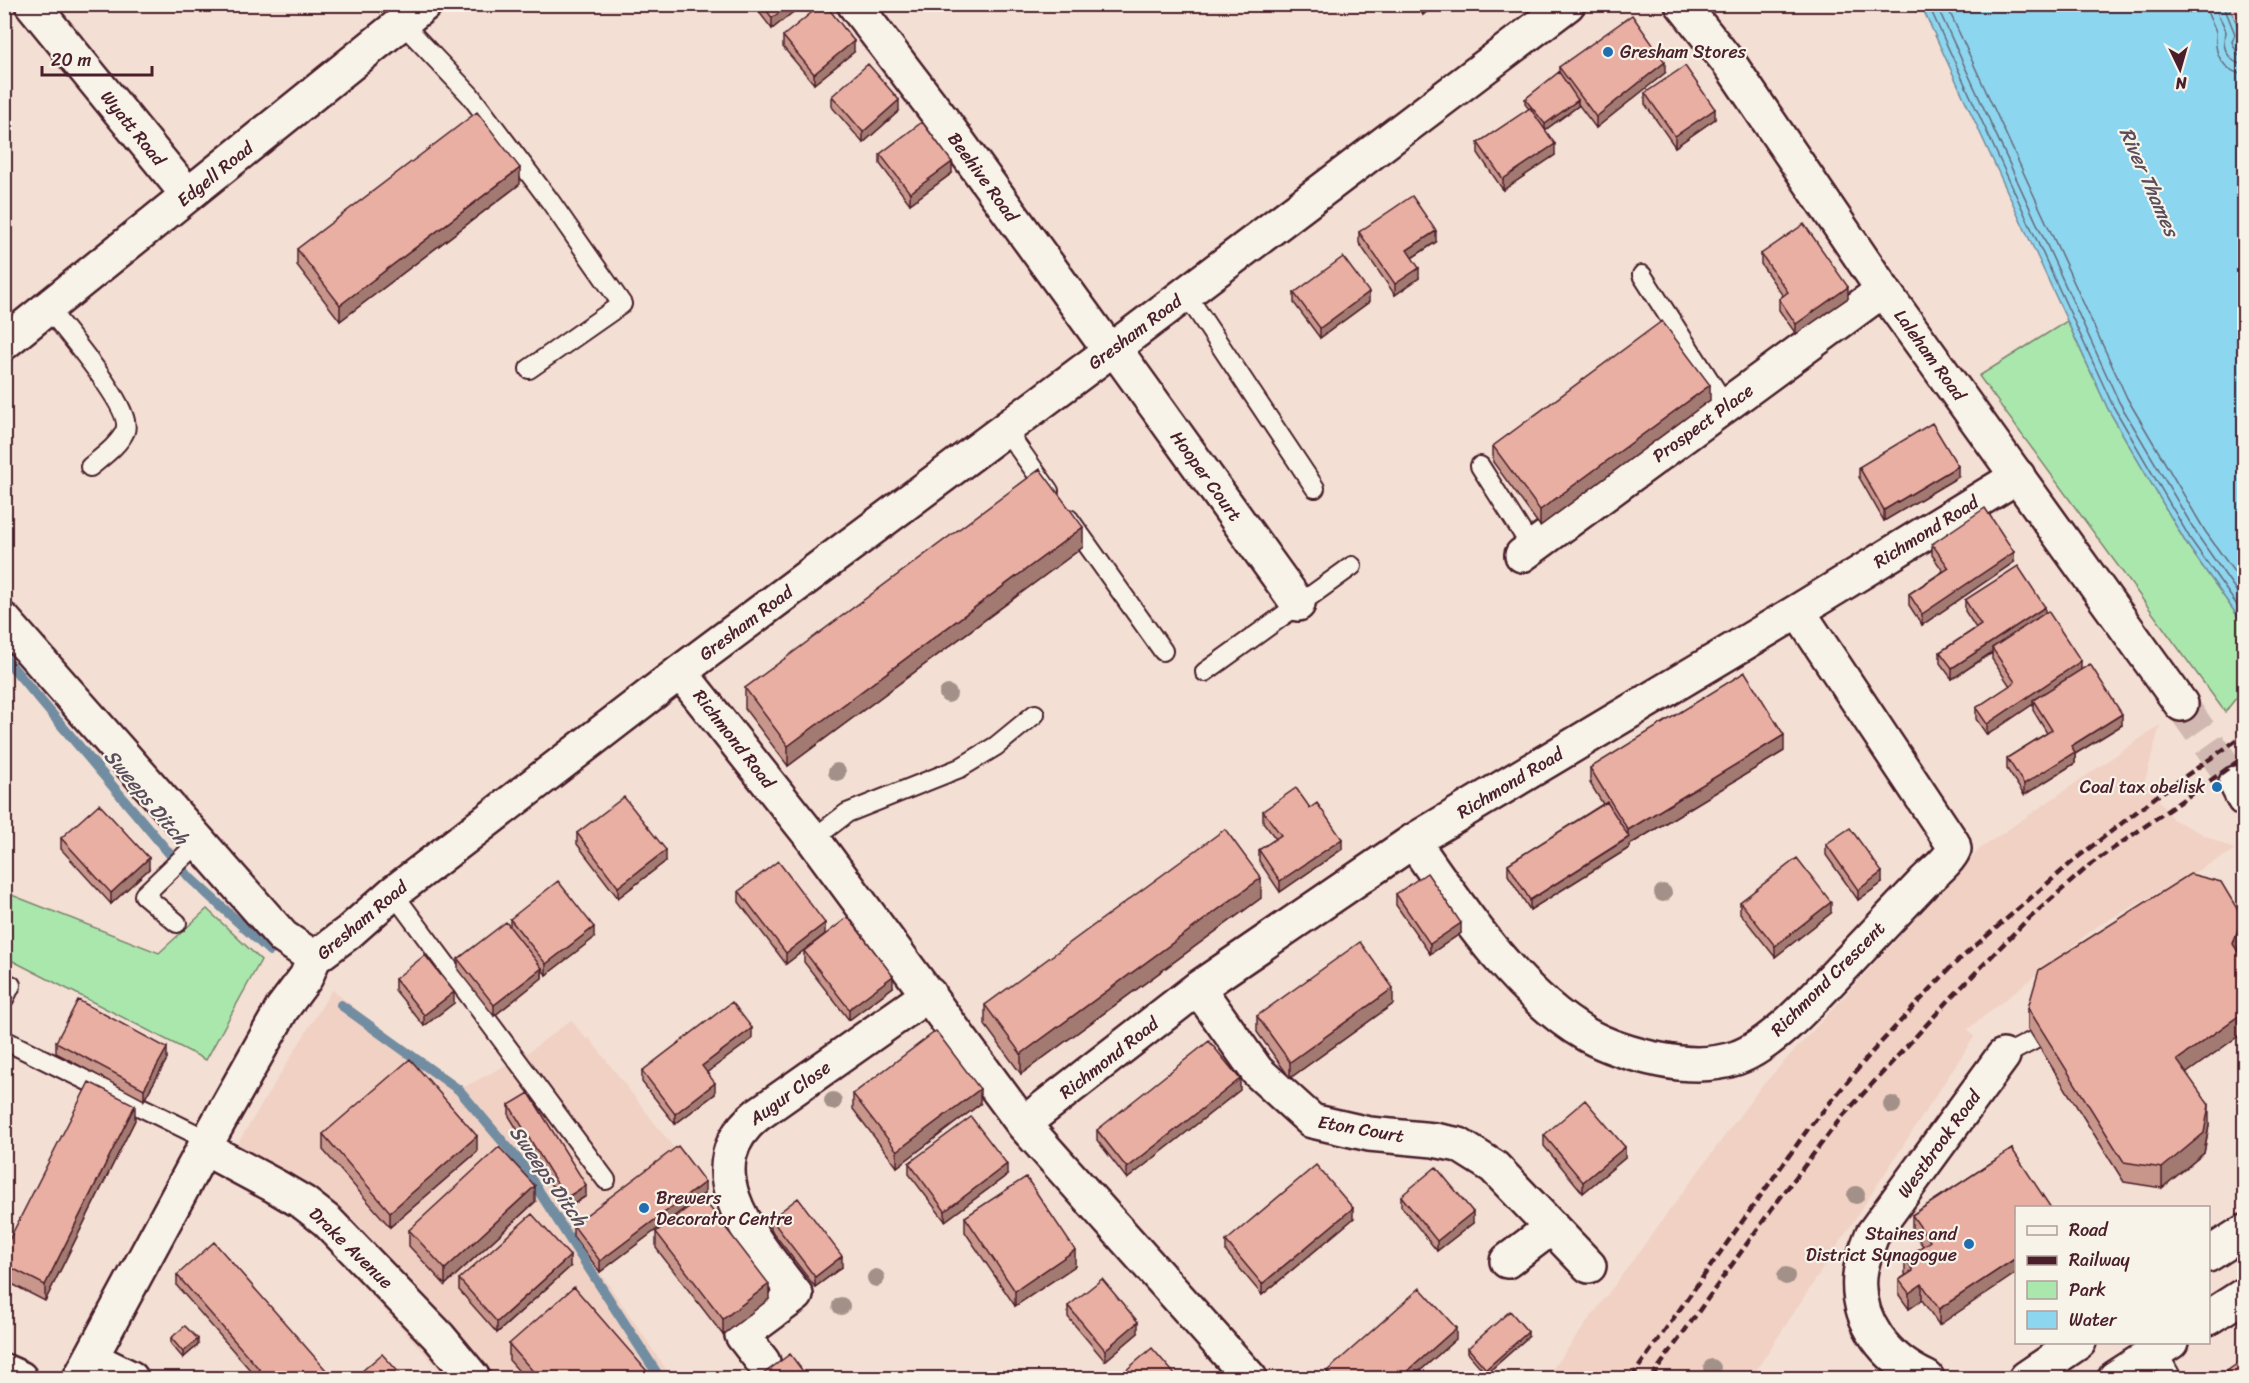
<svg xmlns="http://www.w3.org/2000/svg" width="2249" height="1383" viewBox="0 0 2249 1383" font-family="Sriracha,sans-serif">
<rect width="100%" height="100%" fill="#f3dfd3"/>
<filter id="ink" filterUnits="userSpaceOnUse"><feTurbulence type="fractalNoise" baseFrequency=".0167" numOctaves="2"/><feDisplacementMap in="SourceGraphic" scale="12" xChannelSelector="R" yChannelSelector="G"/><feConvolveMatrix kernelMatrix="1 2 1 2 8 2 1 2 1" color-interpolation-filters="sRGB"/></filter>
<g filter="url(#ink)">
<path fill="#f0d1c4" d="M2226 5H2244V47Z
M2160 725 2145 780 2172 819 2235 850 2099 925 1968 1029 1974 1037 1751 1378H1546L1760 1088 1980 849Z
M332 990 459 1090 525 1055 571 1020 586 1039 589 1038 680 1156 678 1157 705 1193 600 1272 672 1378H447L305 1223 234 1181 216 1179Z"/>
<path fill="#aae7ad" stroke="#7a836c" stroke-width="1.5" d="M2067 321 2108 409 2186 543 2244 625V688L2225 712 1979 376Z
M4 892 159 953 207 909 261 960 206 1060 5 957Z"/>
<path fill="#8dd6ef" stroke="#728da1" stroke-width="1.5" d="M1921 5H2228L2243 37 2238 41 2244 57V625L2186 543 2108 409Z"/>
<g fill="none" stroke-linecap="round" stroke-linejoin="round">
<path stroke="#656879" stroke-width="1.5" d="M1928 4 2113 406 2191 540 2244 615
M1936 4 2119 402 2198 536 2244 602
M1946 4 2127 398 2205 531 2244 586
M2206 4C2206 15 2213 22 2216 32 2217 36 2215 41 2216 46 2218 61 2229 73 2244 74
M2215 4C2216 15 2224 22 2226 32 2226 36 2224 37 2224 41 2224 53 2233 64 2244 65
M2223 4 2235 34 2232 42 2238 55 2244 57"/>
<path stroke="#728da1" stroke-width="10" d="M4 657 190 878 270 951
M341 1005 459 1090 520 1162 660 1378"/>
<path stroke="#d1b9b1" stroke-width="33" stroke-dasharray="33 16" stroke-linecap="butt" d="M2181 704 2236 783"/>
<defs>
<path id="service" d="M402 23 470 95 550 201 622 304 529 369
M1642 275 1726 406
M1186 294 1315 488
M48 308C63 328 134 409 125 431 119 445 102 457 90 467
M1005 429 1049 491
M1480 466 1532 548
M1069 519 1163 651
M1205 672 1352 566
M813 839 847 813 960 768 996 746 1035 714
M393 893 606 1180
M177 923 144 895 199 842
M4 999 11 985
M4 1040 208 1140
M2003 1056 2036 1039
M2157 1351 2172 1378"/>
<path id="minor" d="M32 4 188 195
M854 4 941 118 1110 351
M4 343 425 4
M1114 348 1298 604
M1522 555 1883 290
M4 620 283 937 314 958
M680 672 813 839 1023 1124 1250 1378
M1413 841C1459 907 1517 995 1587 1035 1610 1048 1635 1055 1660 1060 1685 1065 1712 1066 1736 1058 1774 1045 1818 993 1846 964 1872 937 1898 909 1924 882 1934 872 1949 861 1954 849L1953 844 1798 611
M1198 988 1257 1071 1312 1121 1369 1134 1434 1140 1459 1145 1494 1167 1589 1266
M1023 1124 1198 988 1413 841 1798 611 2018 476
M204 1148 275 1186 304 1203 327 1221 439 1337 473 1378
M1507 1261 1552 1227
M91 1358 131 1378
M763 1362 742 1335 796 1295C759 1246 688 1171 757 1115L929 994
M4 1371 20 1378
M80 1378 204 1148 282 1009 306 977 314 958 349 932 393 893 680 672 1110 351 1568 4
M1927 1378C1886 1359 1856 1322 1860 1276 1861 1262 1867 1248 1872 1235L2003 1056"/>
<path id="secondary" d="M1682 4 1732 67 1883 290 2181 704
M2236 783 2244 799"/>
<path id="primary" d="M2208 1255 2244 1232
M2208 1318 2244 1295
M2026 1378 2079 1342
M2115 1378 2171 1342"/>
</defs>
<use href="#service" stroke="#4a1f2b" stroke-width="22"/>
<use href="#minor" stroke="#4a1f2b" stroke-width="38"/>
<use href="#secondary" stroke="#4a1f2b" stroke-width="38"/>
<use href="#primary" stroke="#4a1f2b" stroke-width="38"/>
<use href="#service" stroke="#f7f3e8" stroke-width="18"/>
<use href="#minor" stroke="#f7f3e8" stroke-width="33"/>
<use href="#secondary" stroke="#f7f3e8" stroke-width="33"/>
<use href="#primary" stroke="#f7f3e8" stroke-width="33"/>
<path stroke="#4a1f2b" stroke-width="4.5" stroke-dasharray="9 4.5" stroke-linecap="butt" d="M1631 1378 1808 1129 1872 1052 1952 966 2078 857 2157 796 2244 735
M1651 1378 1771 1210 1840 1119 1951 998 2023 924 2091 864 2244 757"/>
</g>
<g fill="#a39189">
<circle cx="948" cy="694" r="9"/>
<circle cx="837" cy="772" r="9"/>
<circle cx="1663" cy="893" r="9"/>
<circle cx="833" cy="1101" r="9"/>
<circle cx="1892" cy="1105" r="9"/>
<circle cx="1856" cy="1195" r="9"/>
<circle cx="1786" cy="1276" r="9"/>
<circle cx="876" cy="1278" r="9"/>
<circle cx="841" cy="1306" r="9"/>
<circle cx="1712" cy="1368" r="9"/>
</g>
<path fill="#c8968b" stroke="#4a1f2b" stroke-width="1.5" d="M753 4H803L772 29Z
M1414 4H1436L1423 15Z
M783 36 854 52 814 84 783 47Z
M1559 67 1665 73 1596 128 1578 104V106L1545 130 1555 155 1503 190 1478 153V143L1529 109 1525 104V99L1559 72Z
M1645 93 1715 119 1675 147 1645 104Z
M832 96 899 111 863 143 832 107Z
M880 154 952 173 910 204 880 164Z
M520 184 340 321 297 265V249Z
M1359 232 1436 242 1412 258 1419 278 1395 295 1359 243Z
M1761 254 1848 298 1796 334 1779 310V299L1783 296 1761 264Z
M1294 293 1369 302 1320 338 1294 303Z
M1710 400 1540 526 1493 462V446Z
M1859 467 1958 477 1884 521 1859 477Z
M1932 544 2014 562 1922 625 1909 605V594L1943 571 1932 555Z
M1083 547 788 766 745 709V688Z
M1965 600 2045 613 2081 670 2122 725 2075 754V763L2024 795 2007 769V758L2047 733 2033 710V704L1987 735 1976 719V708L2010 686 1992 659V653L1952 679 1940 663V652L1976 628 1965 611Z
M1784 751 1629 845V848L1530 910 1508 875V864L1603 804 1590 783V768Z
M1310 808 1342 849 1280 892 1259 861V850L1276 839 1263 822V811Z
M577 833 666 861 618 898 577 844Z
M61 838 149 869 111 904 61 849Z
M1826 844 1882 883 1858 900 1826 855Z
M739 891 825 934 786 964 739 902Z
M1396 894 1461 933 1430 954 1396 905Z
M1261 898 1021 1074 985 1025V1005Z
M1740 902 1831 913 1775 957 1740 913Z
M510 919 594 938 546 975 542 969V978L494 1016 458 970V959L510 928Z
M2242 937 2238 951 2244 1032 2186 1073 2209 1125 2204 1153 2162 1188 2124 1182 2028 1029V1008Z
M804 951 893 987 849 1020 804 962Z
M395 979 454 1003 424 1026 395 990Z
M1393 1004 1290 1078 1257 1032V1016Z
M752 1039 707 1072 715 1094 675 1124 642 1082V1071Z
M56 1042 167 1059 144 1100 56 1053Z
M1240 1090 1127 1179 1097 1140V1130Z
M853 1094 980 1104 897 1167 853 1109Z
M509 1105 586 1196 566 1209 509 1116Z
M135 1120 45 1301 4 1280V1250Z
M323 1134 477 1152 390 1227 323 1150Z
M1544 1135 1625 1158 1583 1193 1544 1146Z
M2012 1149 1939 1325 1922 1300 1909 1309 1899 1295V1280L1906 1275 1905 1274V1258L1923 1246 1912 1231V1215Z
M909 1163 1007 1175 945 1221 909 1174Z
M705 1193 600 1272 573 1236V1225Z
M1401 1196 1473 1223 1437 1251 1401 1206Z
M535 1202 445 1285 409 1246V1230Z
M965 1217 1075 1266 1015 1306 965 1232Z
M771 1219 842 1267 815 1287 771 1230Z
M1353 1219 1262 1295 1226 1252V1241Z
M656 1232 769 1299 723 1335 656 1248Z
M570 1267 497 1333 459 1290V1279Z
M177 1275 333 1378H257L177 1286Z
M1068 1306 1138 1333 1105 1361 1068 1317Z
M1528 1337 1486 1374 1468 1353V1348Z
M171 1338 198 1345 183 1358 171 1344Z
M1456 1339 1412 1378H1327V1371Z
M509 1344 653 1378H525L509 1360Z"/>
<path fill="#a37a71" stroke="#4a1f2b" stroke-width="1.5" d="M790 4H803L772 29V18Z
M1423 4H1436L1423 15Z
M854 41V52L814 84V74Z
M1665 62V73L1596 128V117Z
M899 100V111L863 143V132Z
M1578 100V106L1545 130V124Z
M1715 109V119L1675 147V136Z
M1555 144V155L1503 190V179Z
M952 162V173L910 204V193Z
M520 168V184L340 321V305Z
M1436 231V242L1407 261V250Z
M1419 268V278L1395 295V284Z
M1848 287V298L1796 334V324Z
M1369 292V302L1320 338V328Z
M1710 385V400L1540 526V510Z
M1958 466V477L1884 521V510Z
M1083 527V547L788 766V746Z
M2014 552V562L1922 625V614Z
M2045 607V617L1992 648V652L1952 679V668Z
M2081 661V672L2033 700V704L1987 735V724Z
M2122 714V725L2075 754V763L2024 795V784L2071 746Z
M1784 735V751L1629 845V848L1530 910V900L1628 838V830Z
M1342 839V849L1280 892V881Z
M666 850V861L618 898V887Z
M149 858V869L111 904V893Z
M1882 872V883L1858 900V890Z
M1261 878V898L1021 1074V1054Z
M1831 902V913L1775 957V946Z
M2242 917V937L2233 964V944Z
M825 923V934L786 964V953Z
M1461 923V933L1430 954V944Z
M594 927V938L546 975V964Z
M542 968V978L494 1016V1005Z
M893 976V987L849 1020V1009Z
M1393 988V1004L1290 1078V1062Z
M454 992V1003L424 1026V1015Z
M2244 1012V1032L2177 1080V1060Z
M752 1028V1039L702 1076V1066Z
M167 1048V1059L144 1100V1089Z
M1240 1079V1090L1127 1179V1168Z
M715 1083V1094L675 1124V1114Z
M980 1089V1104L897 1167V1151Z
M135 1105V1120L45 1301V1285Z
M2209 1105V1125L2204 1153 2162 1188V1168Z
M477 1136V1152L390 1227V1212Z
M1625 1147V1158L1583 1193V1182Z
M1007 1164V1175L945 1221V1211Z
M705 1182V1193L600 1272V1261Z
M586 1185V1196L566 1209V1198Z
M535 1186V1202L445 1285V1269Z
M1353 1208V1219L1262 1295V1284Z
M1473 1212V1223L1437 1251V1241Z
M1075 1250V1266L1015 1306V1291Z
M570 1256V1267L497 1333V1322Z
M842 1256V1267L815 1287V1277Z
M2016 1258V1273L1939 1325V1309Z
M769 1284V1299L723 1335V1319Z
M1922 1284V1300L1909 1309V1293Z
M1138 1322V1333L1105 1361V1350Z
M1456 1328V1339L1412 1378H1400Z
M1528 1332V1337L1486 1374V1369Z
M198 1339V1345L183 1358V1352Z"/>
<path fill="#e9afa2" stroke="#4a1f2b" stroke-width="1.5" d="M762 4H790L772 18Z
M822 4H825L854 41 814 74 783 36Z
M1632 15 1665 62 1596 117 1559 67Z
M868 64 899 100 863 132 832 96Z
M1685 66 1715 109 1675 136 1645 93Z
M1559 72 1578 100 1545 124 1525 99Z
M1530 108 1555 144 1503 179 1478 143Z
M477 112 520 168 340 305 297 249Z
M922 122 952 162 910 193 880 154Z
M1412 196 1436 231 1407 250 1419 268 1395 284 1359 232Z
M1804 224 1848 287 1796 324 1779 299 1788 292 1761 254Z
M1343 257 1369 292 1320 328 1294 293Z
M1662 321 1710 385 1540 510 1493 446Z
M1932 423 1958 466 1884 510 1859 467Z
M1040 469 1083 527 788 746 745 688Z
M1985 508 2014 552 1922 614 1909 594 1949 568 1932 544Z
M2018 566 2045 607 1952 668 1940 652 1981 625 1965 600Z
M2048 611 2081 661 1987 724 1976 708 2015 682 1992 648Z
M2090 664 2122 714 2071 746 2075 752 2024 784 2007 758 2052 730 2033 700Z
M1745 672 1784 735 1628 830 1590 768Z
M1296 788 1310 808 1317 803 1342 839 1280 881 1259 850 1281 835 1263 811Z
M624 797 666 850 618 887 577 833Z
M1607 802 1629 837 1530 900 1508 864Z
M99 804 149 858 111 893 61 838Z
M1850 828 1882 872 1858 890 1826 844Z
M1225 829 1261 878 1021 1054 985 1005Z
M1797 858 1831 902 1775 946 1740 902Z
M778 861 825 923 786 953 739 891Z
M1427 873 1461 923 1430 944 1396 894Z
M2190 874 2221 882 2242 917 2233 944 2244 961V1012L2177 1060 2209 1105 2204 1133 2162 1168 2124 1162 2028 1008 2039 970Z
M558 881 594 927 546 964 510 919Z
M848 917 893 976 849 1009 804 951Z
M506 922 542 968 494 1005 458 959Z
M1360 942 1393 988 1290 1062 1257 1016Z
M425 955 454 992 424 1015 395 979Z
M78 1000 167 1048 144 1089 56 1042Z
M732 1002 752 1028 702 1066 715 1083 675 1114 642 1071Z
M936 1031 980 1089 897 1151 853 1094Z
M1209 1041 1240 1079 1127 1168 1097 1130Z
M410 1059 477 1136 390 1212 323 1134Z
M89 1082 135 1105 45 1285 4 1264V1250Z
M529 1093 586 1185 566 1198 509 1105Z
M1585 1100 1625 1147 1583 1182 1544 1135Z
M971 1117 1007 1164 945 1211 909 1163Z
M678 1146 705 1182 600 1261 573 1225Z
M499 1147 535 1186 445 1269 409 1230Z
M2012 1149 2051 1208H2016V1258L1939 1309 1922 1284 1909 1293 1899 1280 1913 1271 1905 1258 1930 1241 1912 1215Z
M1316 1165 1353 1208 1262 1284 1226 1241Z
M1436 1167 1473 1212 1437 1241 1401 1196Z
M1026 1177 1075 1250 1015 1291 965 1217Z
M702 1197 769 1284 723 1319 656 1232Z
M798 1198 842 1256 815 1277 771 1219Z
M532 1214 570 1256 497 1322 459 1279Z
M214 1242 333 1378H267L177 1275Z
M1102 1279 1138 1322 1105 1350 1068 1306Z
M574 1287 653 1378H539L509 1344Z
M1420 1288 1456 1328 1400 1378H1333L1327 1371Z
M1510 1311 1528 1332 1486 1369 1468 1348Z
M185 1326 198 1339 183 1352 171 1338Z
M1152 1348 1178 1378H1117Z
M382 1354 404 1378H354Z
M790 1354 808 1378H758Z
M2244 1359V1378H2217Z"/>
</g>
<g fill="#1f6fb2" stroke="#f7f3e8" stroke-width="2">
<circle cx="1608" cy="52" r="6"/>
<circle cx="2217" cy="787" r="6"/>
<circle cx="644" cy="1208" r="6"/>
<circle cx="1969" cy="1244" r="6"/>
</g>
<g text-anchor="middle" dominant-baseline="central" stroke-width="4.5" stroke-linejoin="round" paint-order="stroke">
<g font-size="18" fill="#4a1f2b" stroke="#f7f3e8" text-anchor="start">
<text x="1620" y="52">Gresham Stores</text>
<text x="2205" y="787" text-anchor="end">Coal tax obelisk</text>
<text x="656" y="1198">Brewers<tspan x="656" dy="21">Decorator Centre</tspan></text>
<text x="1957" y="1234" text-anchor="end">Staines and<tspan x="1957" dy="21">District Synagogue</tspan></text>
</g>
<g font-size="18" fill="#4a1f2b" stroke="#f7f3e8">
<text transform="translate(133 128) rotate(51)">Wyatt Road</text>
<text transform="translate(215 174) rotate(-39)">Edgell Road</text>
<text transform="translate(983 177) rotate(54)">Beehive Road</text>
<text transform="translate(1135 332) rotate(-37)">Gresham Road</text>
<text transform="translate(1930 355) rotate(54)">Laleham Road</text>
<text transform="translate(1703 423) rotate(-36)">Prospect Place</text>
<text transform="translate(1206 476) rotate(54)">Hooper Court</text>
<text transform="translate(1926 532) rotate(-32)">Richmond Road</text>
<text transform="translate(746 623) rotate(-37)">Gresham Road</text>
<text transform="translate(734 739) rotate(52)">Richmond Road</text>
<text transform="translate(1510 783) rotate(-31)">Richmond Road</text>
<text transform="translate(362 920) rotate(-40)">Gresham Road</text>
<text transform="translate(1828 979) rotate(-45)">Richmond Crescent</text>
<text transform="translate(1109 1058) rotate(-38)">Richmond Road</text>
<text transform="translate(790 1093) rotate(-36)">Augur Close</text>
<text transform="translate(1361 1129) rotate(10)">Eton Court</text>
<text transform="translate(1939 1144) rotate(-54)">Westbrook Road</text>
<text transform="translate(351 1248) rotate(44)">Drake Avenue</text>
</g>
<g font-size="20" font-style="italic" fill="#5b4d5c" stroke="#f7f3e8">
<text transform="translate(2149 182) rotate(66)">River Thames</text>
<text transform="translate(146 797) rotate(50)">Sweeps Ditch</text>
<text transform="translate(548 1176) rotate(55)">Sweeps Ditch</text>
</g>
</g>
<rect width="2249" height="1383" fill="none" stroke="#f7f3e8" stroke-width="24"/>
<rect x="12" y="12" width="2225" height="1359" fill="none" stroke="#4a1f2b" stroke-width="2" filter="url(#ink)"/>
<rect x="2015" y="1206" width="195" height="138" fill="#f7f3e8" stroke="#b29e9c" stroke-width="1.5"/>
<rect x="2027" y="1226" width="30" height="9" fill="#f7f3e8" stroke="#b29e9c" stroke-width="1.5"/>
<text x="2069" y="1236" font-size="18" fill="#4a1f2b">Road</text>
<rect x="2027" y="1256" width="30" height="9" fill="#4a1f2b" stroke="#b29e9c" stroke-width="1.5"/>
<text x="2069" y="1266" font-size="18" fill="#4a1f2b">Railway</text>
<rect x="2027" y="1281" width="30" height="18" fill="#aae7ad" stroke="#b29e9c" stroke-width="1.5"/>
<text x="2069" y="1296" font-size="18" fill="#4a1f2b">Park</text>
<rect x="2027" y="1311" width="30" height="18" fill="#8dd6ef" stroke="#b29e9c" stroke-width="1.5"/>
<text x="2069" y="1326" font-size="18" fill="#4a1f2b">Water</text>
<g transform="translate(2180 69) rotate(175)" stroke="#f7f3e8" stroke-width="4.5" paint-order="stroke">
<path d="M0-4.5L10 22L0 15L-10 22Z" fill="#4a1f2b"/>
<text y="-9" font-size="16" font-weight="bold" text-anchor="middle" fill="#4a1f2b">N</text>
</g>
<path d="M42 66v9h110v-9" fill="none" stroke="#4a1f2b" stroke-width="3"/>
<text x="51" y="66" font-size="18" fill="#4a1f2b" stroke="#f7f3e8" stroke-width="4.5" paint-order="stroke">20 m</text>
</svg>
